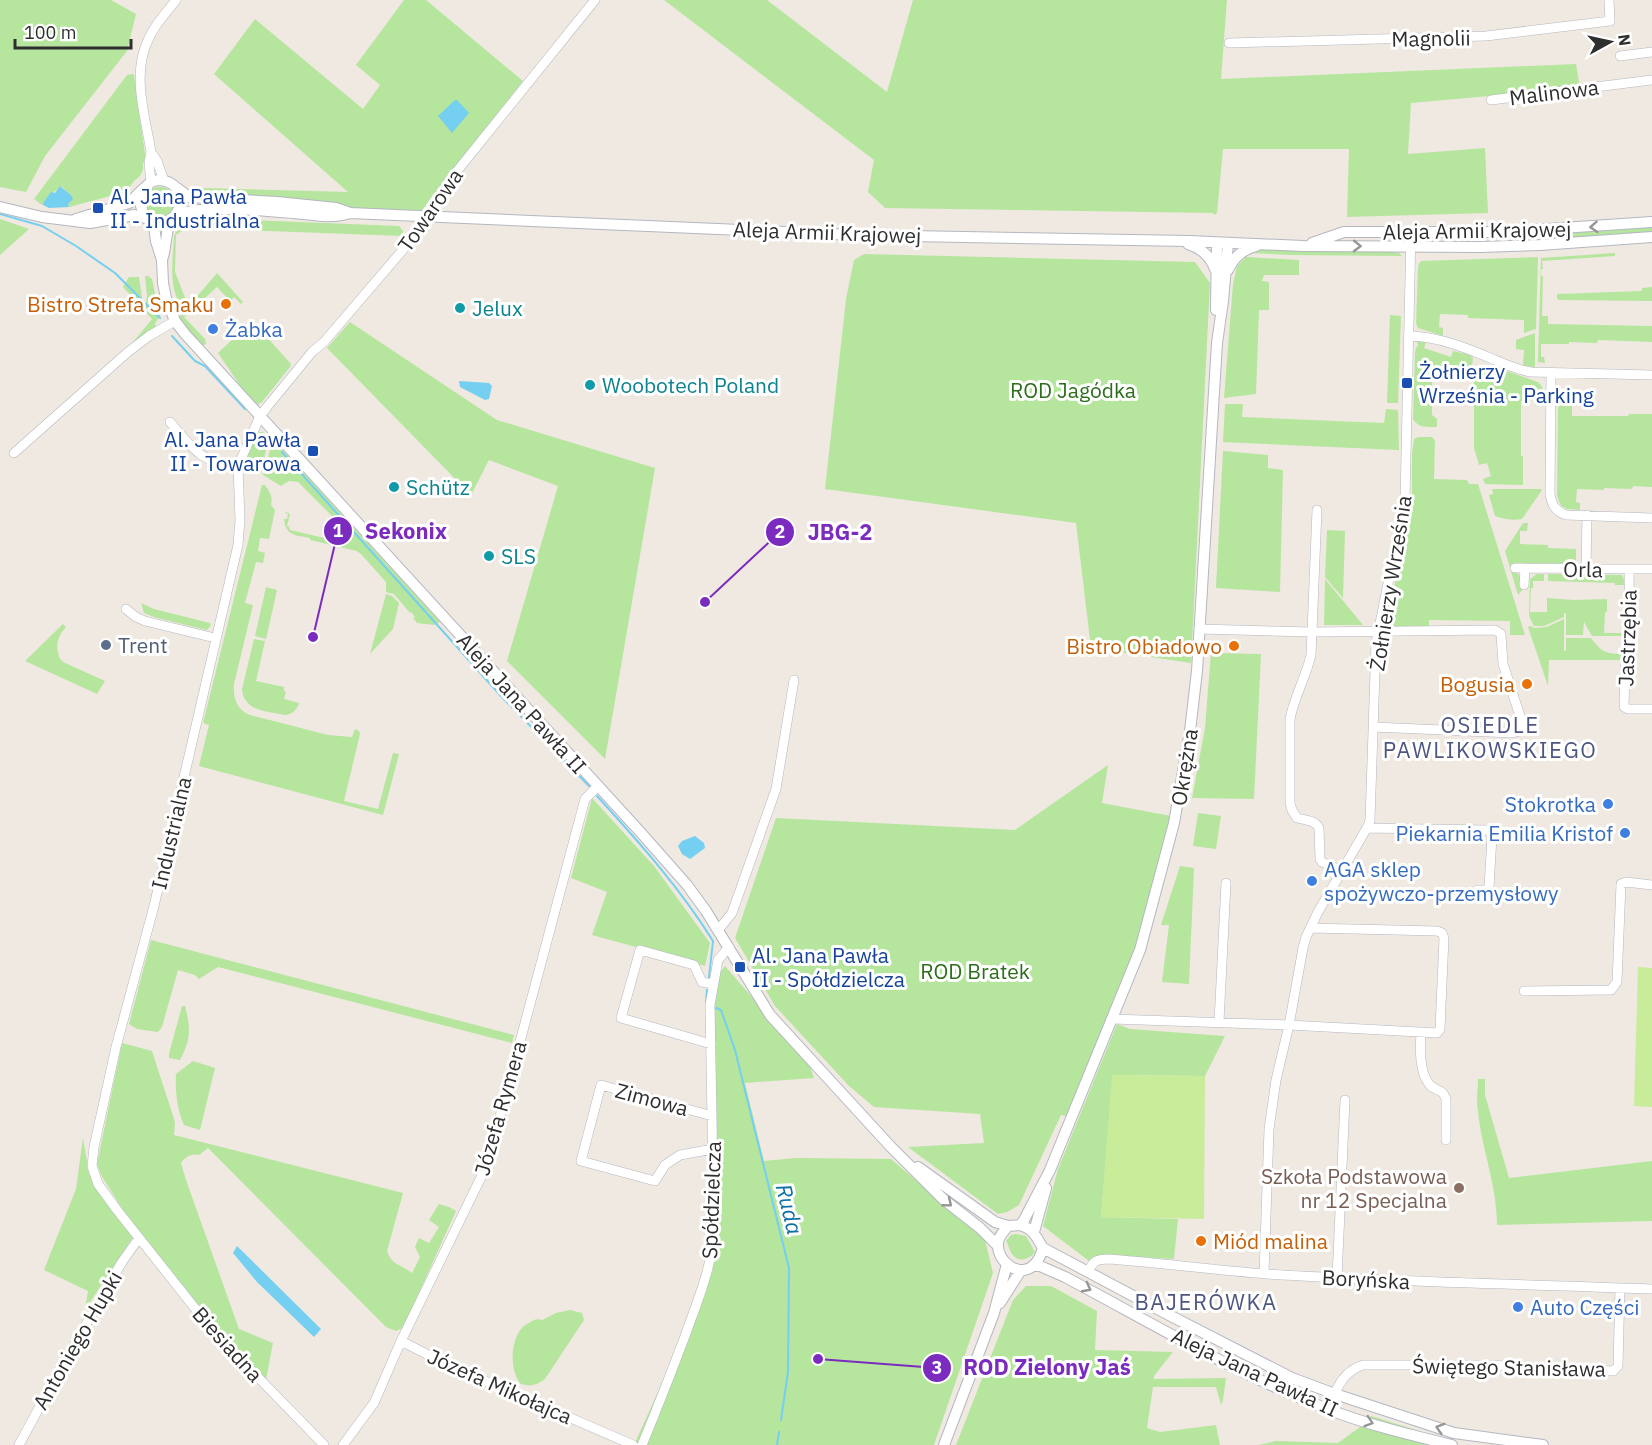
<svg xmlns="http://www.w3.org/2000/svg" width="1652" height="1445" viewBox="0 0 1652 1445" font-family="'IBM Plex Sans',sans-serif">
<rect width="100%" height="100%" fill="#efe9e1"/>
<path fill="#b6e59e" d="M0 0H111L136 14 127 51 45 156 26 192 0 187Z
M404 0H426L523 81 433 195 421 212 369 211 317 202 268 196 205 194 202 188 348 192 214 74 255 19 363 109 380 85 356 65Z
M664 0H767L887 92 913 0H1227L1221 79 1576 64 1580 88 1411 103 1408 154 1485 148 1488 213 1347 217 1349 149H1223L1217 213 1214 215 1213 213 885 208 868 192 874 160Z
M132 74 134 75 146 161 143 163V170L140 176 134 181 126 192 69 207 68 204 71 195 61 186C54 193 47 196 42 205L34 199 127 75Z
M145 202a15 15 0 1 1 30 0a15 15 0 1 1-30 0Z
M0 219 29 229 0 255Z
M193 219 250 220 399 226 403 231V236L186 228 176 235 175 272 186 300 181 306C168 286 173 258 174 236L176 232Z
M1652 227V233L1541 241V235Z
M1263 249 1393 252 1399 253 1402 256 1291 255 1249 253 1254 250Z
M1615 253V256L1542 261 1543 269H1541V276H1543L1542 316H1548V324L1652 326V342L1598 340 1597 343 1569 342V344H1541V357H1544L1545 363 1538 362 1541 258Z
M864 254 1195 262 1210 283 1191 663 1091 648 1076 523 825 489 846 299 854 260Z
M1246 257 1299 260V275H1264L1262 281 1269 282V310H1259L1256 394 1224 398 1233 284 1237 266Z
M1538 257 1536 329 1524 333V320L1468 318V315L1440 314 1439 327 1443 328V336L1418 328 1416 323 1418 268 1419 263 1422 261Z
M217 273 243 302 241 304 234 297 230 301 217 287 184 317 205 339 206 344 201 346 176 321Z
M145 276H148L152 279 160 316 155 323 156 327 124 353 152 319 123 287 129 277H139L142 297 141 304 145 308 147 296Z
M1652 287V301L1559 300 1557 298V294L1642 291V288Z
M1390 315 1401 316 1398 403H1387Z
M350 322 497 420 655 468 605 759 507 661 558 486 489 460 471 495 327 348Z
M248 325H256L291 364 290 367 262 402 257 405 252 403 218 353Z
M1535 333V367L1523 366 1524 350 1516 349V340Z
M1419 341 1426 342 1424 348 1451 357 1453 351 1470 355 1473 358 1472 366 1463 376 1432 375V415L1437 419V427C1427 427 1418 428 1413 419L1415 353 1416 348 1418 346 1417 342Z
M1489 365 1538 382C1545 388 1544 396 1544 406L1535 405 1534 400 1521 401V456H1523V485L1485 484 1483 479 1491 476 1487 463 1479 465 1474 448V378L1485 366Z
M1579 396V403H1572V416H1628L1629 414H1652V487L1633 486 1632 489 1604 488V490L1577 489 1576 502 1580 503V510L1567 509 1561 506 1557 496 1558 407Z
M1225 404H1243L1242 417 1384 423 1386 409 1398 410 1399 450 1223 442Z
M260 432H263L270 439 271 442 266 450 261 474C257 472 250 470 248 466 241 458 253 441 257 433Z
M1418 437H1432L1435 441 1434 479 1467 480 1469 484H1478L1525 635H1510V621L1429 620V627H1392L1386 624 1412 505V453L1414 439Z
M274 446 280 447 440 622 434 625 417 623 413 618 415 617 411 612 410 613 394 594 386 592V582L361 554 357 551 310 540V538C295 535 286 536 284 519H287L288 514 285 513 286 512 290 514 287 526 289 527 290 530 333 540 338 525 334 523 332 516 298 482 289 481 281 486 263 475 270 450Z
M1223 451 1268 455V468L1283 470 1280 592 1216 588Z
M262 485H265C270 492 273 497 271 505L275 510 269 539 260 538 258 551 265 553 263 563 256 562 245 603 253 605 234 684C233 698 236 709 250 715L328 735 352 737 355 729 359 731 360 734 344 801 378 809 393 753 399 754 383 815 199 766 209 725 203 723Z
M1492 489H1541L1542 490 1522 519C1513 521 1504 519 1495 516L1489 495 1493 494Z
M1523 523H1528L1527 531H1520V544L1548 545V548L1576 549V565L1511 564 1512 570C1521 574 1521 579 1521 588H1524L1518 595 1505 551Z
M1327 530 1345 531 1343 598 1325 577Z
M1537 574H1544V581H1533V588H1531L1530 612H1547V598L1574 600 1607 599V612H1605L1604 633H1623V636H1592L1584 622 1583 635H1566V613H1564V617L1544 626H1534L1530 618 1529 613 1530 579Z
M1548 574 1622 575 1624 579V585H1615V583L1548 581Z
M1325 579 1363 625H1324Z
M266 587 277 590 266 639 255 636Z
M386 594 392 596 399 603 393 629 370 654Z
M141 603 154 609 210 623 211 625 207 630 202 629 154 617 144 613Z
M1564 619V651H1566V638H1591C1601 651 1605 654 1622 654L1620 660H1549L1548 686 1528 627 1531 626 1534 628 1547 627Z
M63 624 66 627C57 637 55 646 60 659L65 663 105 681 97 694 25 661Z
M254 639 265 641 256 681 284 687V691L286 692 284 699 299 703C297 710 293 714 285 715 267 711 244 712 242 689Z
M1211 653 1261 654 1254 799 1192 798 1205 728Z
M1108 765 1102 803 1176 817 1140 950 1073 1117 1061 1115 1019 1205 1007 1212 998 1214 908 1147 984 1143 980 1114 874 1107 849 1086 775 1006 735 938 776 818 1015 830Z
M592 798 654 866 710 943 705 966 592 935 607 892 571 878Z
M1198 813 1221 816 1216 849 1193 846Z
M1180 866 1194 868 1189 984 1162 982 1169 925H1161Z
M151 940 514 1035 512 1043 218 967 199 979 195 975 178 970 162 1027 158 1032 137 1029 129 1024Z
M725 966 809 1063 814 1078 745 1083 764 1161 796 1158 891 1159 985 1240 993 1273 934 1445H634L713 1270 717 1165 714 1005 720 973Z
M182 1006H185C191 1029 191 1039 180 1060L169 1058V1054Z
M1117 1024 1130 1029 1225 1036 1205 1076 1113 1075 1101 1217 1178 1219 1174 1259 1099 1255 1089 1261 1043 1226 1058 1169Z
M122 1043 152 1051 175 1122 174 1135 403 1193 387 1251C392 1266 401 1264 412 1273L420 1257 415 1247 419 1238 429 1243 439 1227 429 1220 439 1204 449 1207 456 1211 403 1328 396 1331 386 1327 208 1148 199 1155C191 1153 185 1157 181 1163L186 1180 239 1329 273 1343 266 1380 158 1270 156 1263 101 1175 97 1164Z
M193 1061 215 1068 200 1130 184 1125C177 1110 175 1090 176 1074Z
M1478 1079H1485V1095L1509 1178 1652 1161V1221L1497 1225C1497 1185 1482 1151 1478 1111 1476 1100 1478 1090 1478 1079Z
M83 1138 89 1174 133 1237 85 1310 88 1291 44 1270 76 1189Z
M1016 1234 1026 1236 1035 1252C1030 1259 1019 1263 1013 1255 1009 1251 1009 1245 1006 1241L1011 1235Z
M1026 1286H1051L1097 1311 1095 1350 1173 1352 1154 1376V1379L1226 1378 1223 1400 1221 1405 1216 1387H1153L1147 1428 1160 1432 1216 1425 1220 1445H956L1013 1300Z
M570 1310 582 1313 584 1320 545 1379C537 1385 530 1387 521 1384 508 1370 510 1331 529 1323 534 1320 536 1318 542 1320L556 1313Z
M1371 1416 1458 1443V1445H1258L1276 1441 1338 1443 1367 1422Z"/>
<path fill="#c9ec9a" d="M1638 967 1652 968V1107L1634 1106Z
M1112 1075 1205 1076 1204 1219 1101 1217Z"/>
<path fill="#75cff0" d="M455 100H457L469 113 452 133 438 116Z
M60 186 71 195 73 199 68 204 69 207 49 208 43 205V203L51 192 55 193Z
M459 381 489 383 492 386 489 399 485 400 460 387Z
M695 836 704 843 705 848 690 859 682 854 678 846 682 841Z
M237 1246 321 1329 314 1337 257 1282 233 1253Z"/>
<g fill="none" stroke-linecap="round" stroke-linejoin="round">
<path stroke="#75cff0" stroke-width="2" d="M0 214 42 226 76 246 115 273 160 318
M172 336 195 361 205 366 245 409
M282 452 501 696 589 786
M597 796C639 842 680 888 713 941L709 977
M706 1003 707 990
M716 1008 721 1010 735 1050 789 1268 788 1372 781 1420
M777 1445 779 1432"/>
<defs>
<path id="minor" d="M1229 43 1486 36 1610 21 1609 0
M1620 56 1652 52
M1491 100 1652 80
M151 152 157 161 164 181
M151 182 149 162 151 152C145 115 131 73 149 38 155 24 167 12 176 0
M1408 336C1438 336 1469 349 1495 360 1508 365 1518 370 1531 372L1652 375
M1551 373 1550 494C1552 505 1555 511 1566 515L1652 518
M170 422C192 448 202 464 238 466
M14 453 128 352 149 336 175 321
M1317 510 1311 655C1306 677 1294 697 1290 719V803L1292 810 1297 818C1305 820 1315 820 1319 828L1320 859 1322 862 1342 871
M1515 568 1652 569
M1586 570 1587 515
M1629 570 1630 643 1625 669 1624 707 1628 709H1652
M1524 585 1525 568
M126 609 136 617 145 621 215 638
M1199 629 1312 632 1495 630 1501 634 1503 664 1522 722 1520 731 1512 733 1373 727
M1367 828 1487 830 1490 832 1492 837 1489 887 1487 890H1477
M719 929 732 913 776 789 794 680
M1524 991 1611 990 1617 982 1621 884 1626 882 1652 885
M1112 1019 1289 1025 1437 1033 1440 1029 1444 938 1442 933 1437 931 1310 928
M1219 1022 1226 883
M1421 1032C1420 1048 1419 1071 1429 1084 1435 1092 1442 1087 1446 1099V1140
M711 1044 621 1018 640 950 694 965 702 982 713 984
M712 1116 601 1085 581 1161 655 1181 665 1165 680 1155 713 1149
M1088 1272C1093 1261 1096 1259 1109 1259 1161 1263 1214 1270 1267 1274 1395 1282 1523 1284 1652 1289
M1264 1273 1269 1129 1276 1080 1289 1025 1303 948 1306 937 1318 912 1368 826 1370 820 1376 643 1405 500 1411 232
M1337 1278 1345 1100
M401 1341 446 1364 633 1445
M1335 1394C1340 1380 1348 1370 1363 1365H1486L1613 1371 1618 1366 1620 1288
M19 1445 54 1380 122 1262 139 1238
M324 1445 213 1331 117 1210 98 1184 92 1166 94 1147 116 1047 154 906 238 545 240 520 238 466 260 416 267 407 312 352 324 342 413 238 449 181 595 0
M343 1445 374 1403 401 1341 487 1165 585 799 598 786
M642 1445C657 1409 671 1373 685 1336 697 1302 711 1270 714 1233L710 1005 718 960 729 947"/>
<path id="tertiary" d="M158 180C196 181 181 239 145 218L141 206V191L151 182Z
M177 188 189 197 277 202 336 208 350 213 855 235 1189 241 1303 246 1480 247 1540 245 1652 237
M0 207 42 217 90 223 134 215 145 218
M177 214C209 205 260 210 294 213 313 215 332 219 350 213
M76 219 129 203 141 191
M151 222 154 226 156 241 162 260 163 283 166 298 175 321 185 334 643 835 687 885 706 911 770 1015 891 1147 943 1199 980 1228 997 1245
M1312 243 1344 232H1502L1652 222
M1188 244C1201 248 1210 255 1215 269
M162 260 164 253 169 221
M1228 270C1234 257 1242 250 1256 246
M1216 310 1217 243
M918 1167 995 1222 1008 1226
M1020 1225 1024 1220 1050 1170 1140 950 1174 823 1190 731 1197 671 1217 343 1223 301 1228 243
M1020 1225C1034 1229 1036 1237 1043 1248 1041 1255 1039 1260 1034 1265 1019 1279 996 1261 998 1243 998 1237 1004 1231 1008 1226Z
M1034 1232 1046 1188
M1043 1248 1169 1315 1292 1378 1335 1394 1454 1433 1543 1445
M1033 1266H1040L1065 1277C1152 1323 1238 1375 1330 1410 1369 1425 1411 1435 1452 1445
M1000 1303 1021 1270
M944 1445 994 1313 1007 1264"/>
</defs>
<use href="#minor" stroke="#b4b7c1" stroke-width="10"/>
<use href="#tertiary" stroke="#b4b7c1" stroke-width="12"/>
<use href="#minor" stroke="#fff" stroke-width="9"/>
<use href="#tertiary" stroke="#fff" stroke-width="10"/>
</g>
<defs><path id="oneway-chevron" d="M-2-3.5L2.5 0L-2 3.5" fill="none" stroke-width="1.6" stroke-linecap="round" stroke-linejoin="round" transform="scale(1.5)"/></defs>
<g stroke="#969696">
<use href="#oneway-chevron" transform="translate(1594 227) rotate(176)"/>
<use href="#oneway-chevron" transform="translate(1357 246) rotate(1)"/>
<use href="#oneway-chevron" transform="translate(948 1203) rotate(39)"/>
<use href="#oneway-chevron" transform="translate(1087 1288) rotate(28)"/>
<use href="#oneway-chevron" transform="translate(1369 1422) rotate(18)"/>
<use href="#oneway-chevron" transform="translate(1440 1428) rotate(-163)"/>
</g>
<g fill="#1a4fb4" stroke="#fff" stroke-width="2">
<rect x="92" y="202" width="12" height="12" rx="3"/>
<rect x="1401" y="377" width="12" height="12" rx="3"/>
<rect x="307" y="445" width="12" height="12" rx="3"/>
<rect x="734" y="961" width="12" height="12" rx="3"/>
</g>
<g fill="#e8710a" stroke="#fff" stroke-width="2">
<circle cx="226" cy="304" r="6"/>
<circle cx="1234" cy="646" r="6"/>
<circle cx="1527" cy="684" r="6"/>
<circle cx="1201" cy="1241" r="6"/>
</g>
<g fill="#0f9aa8" stroke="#fff" stroke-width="2">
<circle cx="460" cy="308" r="6"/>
<circle cx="590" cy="385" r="6"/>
<circle cx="394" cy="487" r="6"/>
<circle cx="489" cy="556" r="6"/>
</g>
<g fill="#3f7fe0" stroke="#fff" stroke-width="2">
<circle cx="213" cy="329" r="6"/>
<circle cx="1608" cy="804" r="6"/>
<circle cx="1625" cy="833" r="6"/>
<circle cx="1312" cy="881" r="6"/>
<circle cx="1518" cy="1307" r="6"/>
</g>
<circle fill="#5c6f8a" stroke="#fff" stroke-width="2" cx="106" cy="645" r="6"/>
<circle fill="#8d6e63" stroke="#fff" stroke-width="2" cx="1459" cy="1188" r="6"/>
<g text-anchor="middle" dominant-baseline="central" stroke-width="6" stroke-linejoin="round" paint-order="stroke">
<g font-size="21" fill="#2e2e2e" stroke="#fff">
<text transform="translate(1431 38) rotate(-1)">Magnolii</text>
<text transform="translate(1554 92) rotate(-7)">Malinowa</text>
<text transform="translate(430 210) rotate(-55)">Towarowa</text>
<text transform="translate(1477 230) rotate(-1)">Aleja Armii Krajowej</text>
<text transform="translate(827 232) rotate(2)">Aleja Armii Krajowej</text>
<text transform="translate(1583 569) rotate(1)">Orla</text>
<text transform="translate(1390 583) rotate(-81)">Żołnierzy Września</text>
<text transform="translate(1627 638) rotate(-88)">Jastrzębia</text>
<text transform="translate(522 703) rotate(48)">Aleja Jana Pawła II</text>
<text transform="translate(1184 767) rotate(-81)">Okrężna</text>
<text transform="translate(171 833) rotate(-77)">Industrialna</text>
<text transform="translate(652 1099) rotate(15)">Zimowa</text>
<text transform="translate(500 1108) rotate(-74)">Józefa Rymera</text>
<text transform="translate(711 1200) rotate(-88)">Spółdzielcza</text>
<text transform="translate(1366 1279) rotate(3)">Boryńska</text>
<text transform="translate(77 1340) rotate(-60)">Antoniego Hupki</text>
<text transform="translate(228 1344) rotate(48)">Biesiadna</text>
<text transform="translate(1509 1367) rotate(1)">Świętego Stanisława</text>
<text transform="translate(1255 1372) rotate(25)">Aleja Jana Pawła II</text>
<text transform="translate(500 1386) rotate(24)">Józefa Mikołajca</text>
</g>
<g font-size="21" fill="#164399" stroke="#fff" text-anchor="start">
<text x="110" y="196">Al. Jana Pawła<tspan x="110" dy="24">II - Industrialna</tspan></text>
<text x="1419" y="371">Żołnierzy<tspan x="1419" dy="24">Września - Parking</tspan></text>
<text x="301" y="439" text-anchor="end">Al. Jana Pawła<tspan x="301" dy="24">II - Towarowa</tspan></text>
<text x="752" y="955">Al. Jana Pawła<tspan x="752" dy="24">II - Spółdzielcza</tspan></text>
</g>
<g font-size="21" fill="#c56008" stroke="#fff" text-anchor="end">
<text x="214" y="304">Bistro Strefa Smaku</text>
<text x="1222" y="646">Bistro Obiadowo</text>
<text x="1515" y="684">Bogusia</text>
<text x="1213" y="1241" text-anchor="start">Miód malina</text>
</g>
<g font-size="21" fill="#0d838f" stroke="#fff" text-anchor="start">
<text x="472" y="308">Jelux</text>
<text x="602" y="385">Woobotech Poland</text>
<text x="406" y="487">Schütz</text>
<text x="501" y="556">SLS</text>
</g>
<g font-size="21" fill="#366cbe" stroke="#fff" text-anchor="start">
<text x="225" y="329">Żabka</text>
<text x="1596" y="804" text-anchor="end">Stokrotka</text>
<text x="1613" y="833" text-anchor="end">Piekarnia Emilia Kristof</text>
<text x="1324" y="869">AGA sklep<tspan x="1324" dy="24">spożywczo-przemysłowy</tspan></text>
<text x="1530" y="1307">Auto Części</text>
</g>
<g font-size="21" fill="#2c6e1b" stroke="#fff">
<text x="1073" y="390">ROD Jagódka</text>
<text x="975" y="971">ROD Bratek</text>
</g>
<g font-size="21" fill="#4e5e75" stroke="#fff" text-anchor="start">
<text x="118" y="645">Trent</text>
</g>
<g font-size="21" fill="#785e54" stroke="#fff" text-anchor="end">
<text x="1447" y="1176">Szkoła Podstawowa<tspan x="1447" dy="24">nr 12 Specjalna</tspan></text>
</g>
<g font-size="22" letter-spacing="1.5" fill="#4d5680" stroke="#fff">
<text x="1490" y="724">OSIEDLE<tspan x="1490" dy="25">PAWLIKOWSKIEGO</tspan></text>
<text x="1206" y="1301">BAJERÓWKA</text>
</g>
<g font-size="22" font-style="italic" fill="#0d6fa3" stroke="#fff">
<text transform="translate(790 1209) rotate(76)">Ruda</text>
</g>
</g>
<path fill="none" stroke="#7b2cbf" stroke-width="2" d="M313 637L338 531M705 602L780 532M818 1359L937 1368"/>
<g fill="#7b2cbf" stroke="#fff" stroke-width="2">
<circle cx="313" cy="637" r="6"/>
<circle cx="705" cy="602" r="6"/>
<circle cx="818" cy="1359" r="6"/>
<circle cx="338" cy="531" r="15"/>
<circle cx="780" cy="532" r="15"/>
<circle cx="937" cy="1368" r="15"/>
</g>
<g font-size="18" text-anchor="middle" font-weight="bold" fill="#fff">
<text x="338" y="537">1</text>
<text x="780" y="538">2</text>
<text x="937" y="1374">3</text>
</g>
<g font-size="22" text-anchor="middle" font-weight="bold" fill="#7b2cbf" stroke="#fff" stroke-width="6" stroke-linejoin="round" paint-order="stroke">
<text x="406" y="539">Sekonix</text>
<text x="840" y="540">JBG-2</text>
<text x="1047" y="1375">ROD Zielony Jaś</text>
</g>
<g transform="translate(1610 42) rotate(82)" stroke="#ffffff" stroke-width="4.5" paint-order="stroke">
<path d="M0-4.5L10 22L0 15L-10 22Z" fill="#2e2e2e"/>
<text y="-9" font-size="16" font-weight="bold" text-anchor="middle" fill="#2e2e2e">N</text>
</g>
<path d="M15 39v9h116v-9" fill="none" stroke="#2e2e2e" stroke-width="3"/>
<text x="24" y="39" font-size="18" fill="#2e2e2e" stroke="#ffffff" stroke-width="4.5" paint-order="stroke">100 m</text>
</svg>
